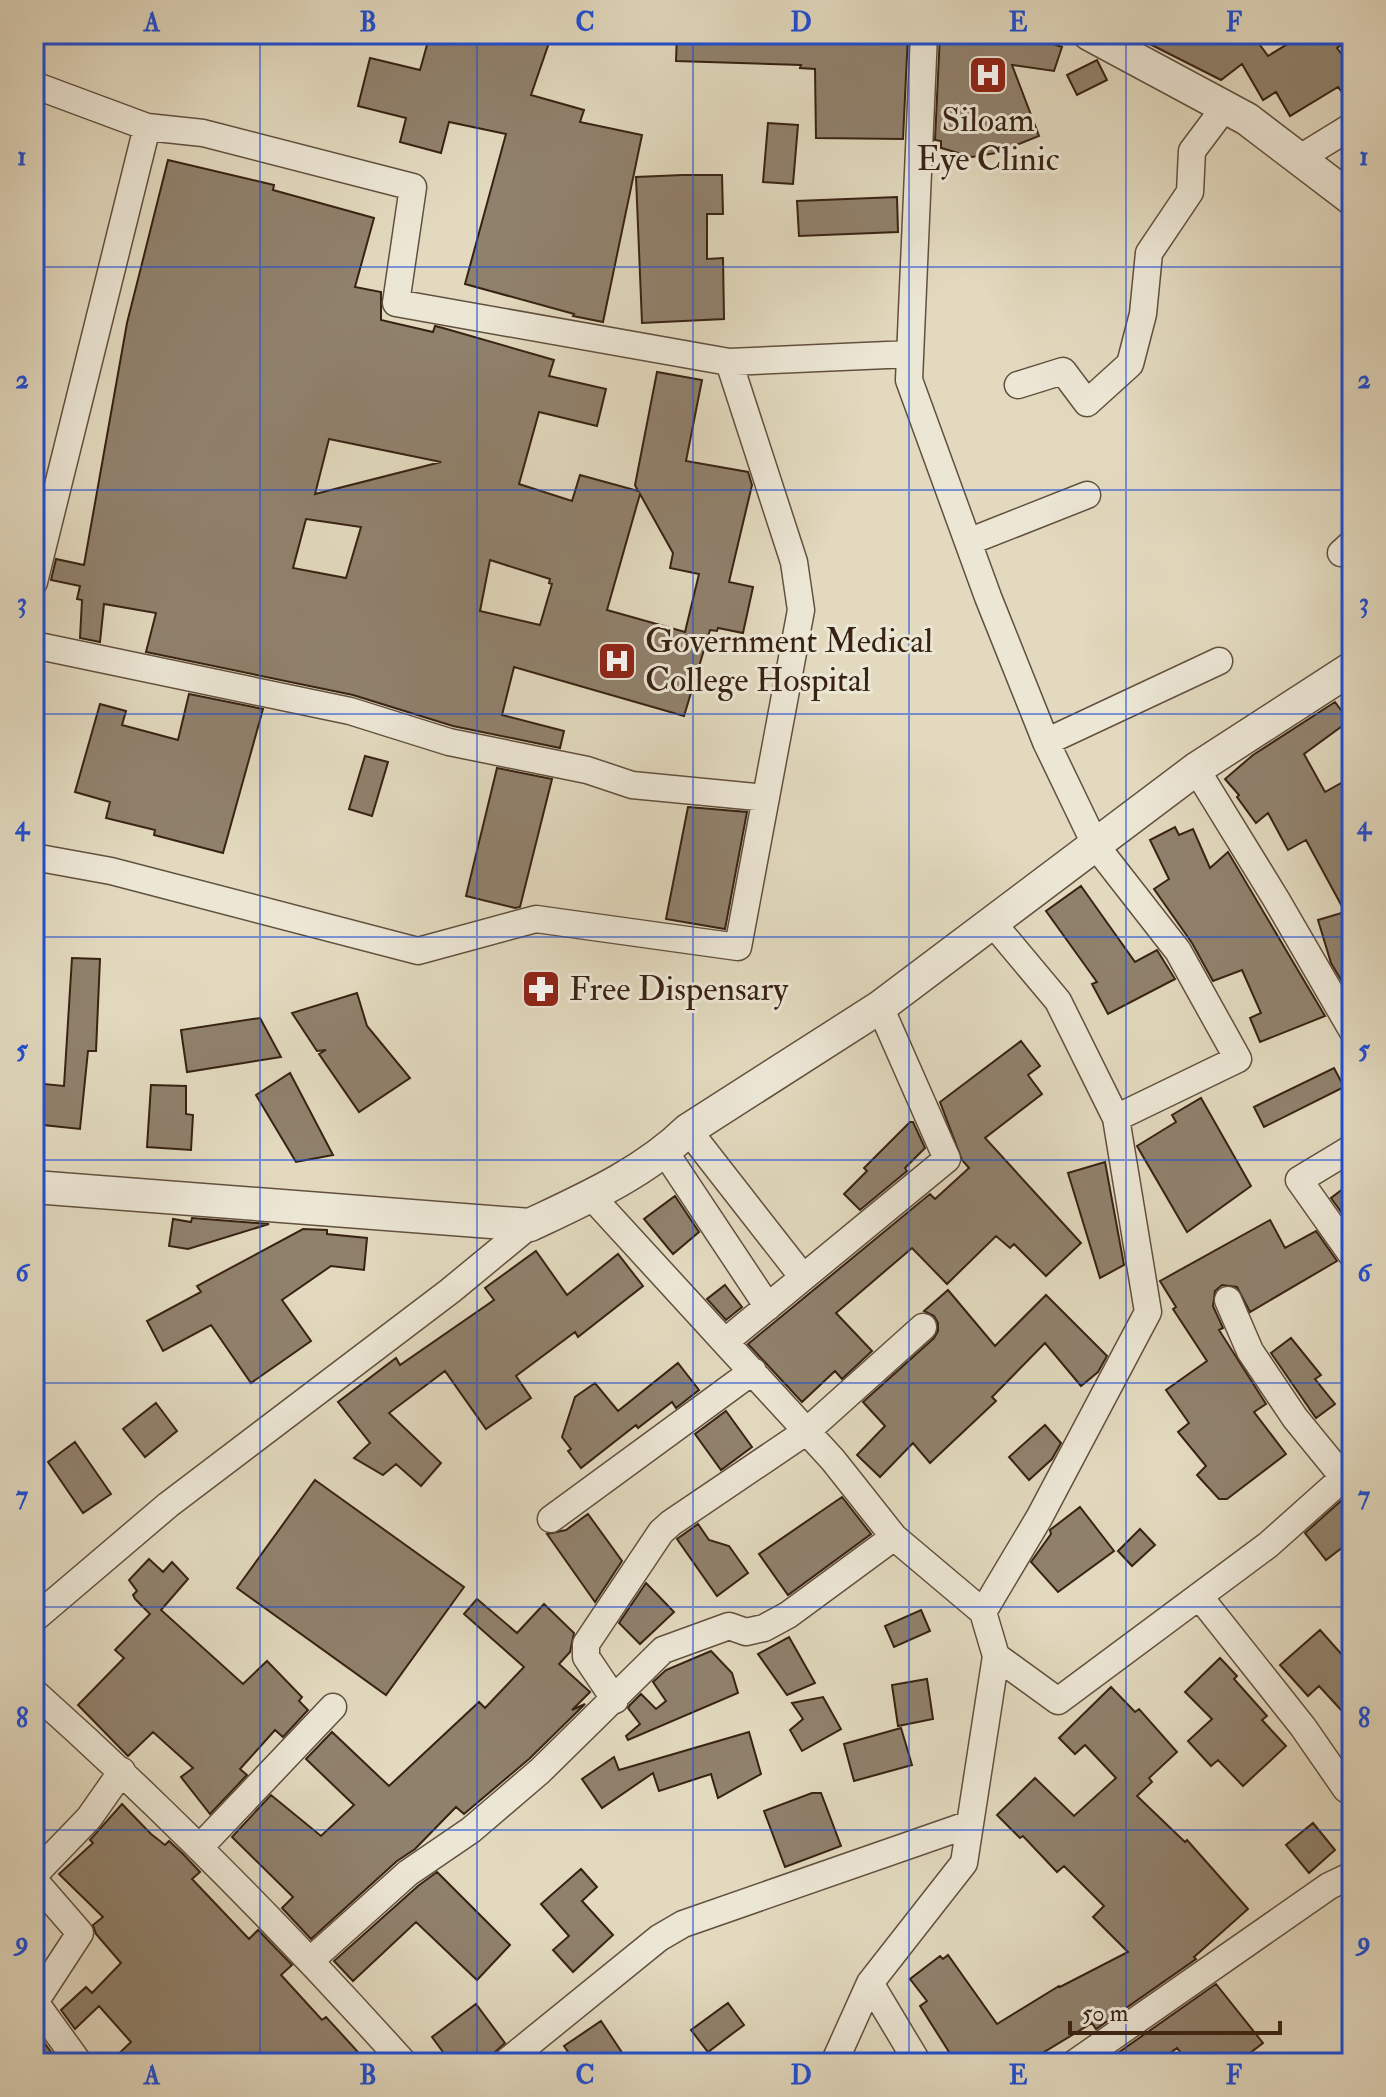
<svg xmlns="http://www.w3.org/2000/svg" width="1386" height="2097" viewBox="0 0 1386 2097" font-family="'IM FELL Double Pica',serif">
<rect width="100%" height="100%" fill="#e2d9be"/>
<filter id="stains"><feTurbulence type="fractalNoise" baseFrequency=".0025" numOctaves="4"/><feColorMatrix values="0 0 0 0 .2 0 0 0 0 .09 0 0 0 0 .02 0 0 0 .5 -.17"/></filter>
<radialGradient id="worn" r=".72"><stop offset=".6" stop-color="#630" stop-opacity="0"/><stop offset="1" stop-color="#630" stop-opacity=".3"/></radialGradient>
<path fill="#90816c" stroke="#382213" stroke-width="2" fill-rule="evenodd" d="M430 34H552L531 95 584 110 580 122 642 135 603 322 573 316 574 314 465 284 506 134 449 122 441 153 400 142 406 118 358 106 370 58 420 70Z
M677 34H908L903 139 816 138 815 69 800 68 801 65 676 61Z
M940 34 1038 39 1062 47 1054 71 1012 65 1039 136 996 153 972 157 941 148V141L935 140Z
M1130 34H1252L1268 56 1304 34H1352V37L1337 48 1352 68V105L1338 87 1290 116 1276 92 1263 100 1242 64 1221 80Z
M1097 60 1107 80 1077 95 1067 75Z
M768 123 798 125 793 184 763 182Z
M168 160 274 185 273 190 374 218 355 287 381 292V320L433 332 435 326 443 328 554 360 549 376 606 389 597 426 539 412 519 484 572 501 580 475 638 491 635 485 657 372 702 380 686 461 748 472 752 485 729 582 753 587 743 633 718 628 717 631 710 630 684 716 514 667 502 715 564 731 560 748 453 726 353 695 146 652 156 613 104 604 100 642 80 638 82 600 77 599 80 586 51 580 56 559 84 565 127 323ZM329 439 441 462 315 494ZM640 494 673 553 670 568 699 574 685 632 607 610ZM306 519 361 527 346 578 293 568ZM490 560 550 579 549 583 552 584 540 625 480 611Z
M683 175H722L723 214H707V259L723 258 724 319 642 323 636 177Z
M897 197 898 232 799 236 797 201Z
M189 694 263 709 223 853 154 835 155 830 106 818 110 802 75 792 100 704 126 711 122 725 178 740Z
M1335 702 1349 721 1304 754 1325 792 1352 777V998L1331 963 1318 920 1345 912 1306 840 1288 850 1268 813 1256 823 1237 797 1239 795 1225 779 1253 755Z
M365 756 388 762 372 816 349 809Z
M497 768 552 779 520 907 515 908 466 896Z
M688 807 747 812 725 929 666 919Z
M1175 827 1179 835 1193 829 1210 868 1228 852 1325 1016 1260 1042 1250 1018 1261 1013 1242 970 1213 981 1192 943 1154 889 1169 879 1150 840Z
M1081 886 1135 962 1157 950 1175 979 1108 1014 1092 984 1097 982 1046 911Z
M72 958 100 959 96 1051H88L80 1129 34 1124V1083L64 1086Z
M357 993 367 1026 410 1078 359 1112 319 1054 326 1050 317 1051 292 1013Z
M260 1018 281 1057 187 1072 181 1030Z
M1021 1041 1040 1066 1028 1075 1042 1094 985 1138 1081 1243 1046 1276 1014 1244 1010 1248 996 1236 947 1284 912 1248 836 1313 872 1351 842 1379 835 1371 802 1402 748 1344 930 1194 935 1199 969 1168 962 1160 940 1102Z
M1334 1068 1344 1087 1264 1127 1254 1107Z
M290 1073 333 1155 296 1162 256 1095Z
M151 1085 186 1086V1114L193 1115 191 1150 147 1147Z
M1201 1098 1251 1186 1187 1232 1137 1146 1176 1122 1172 1115Z
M910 1122H913L925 1148 905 1168 907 1171 860 1210 844 1194 867 1171 864 1168Z
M1105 1162 1124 1265 1100 1278 1068 1173Z
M1352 1182V1227L1331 1198Z
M675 1196 699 1232 673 1254 644 1219Z
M192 1218 269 1224 188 1249 169 1246 173 1219 191 1222Z
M1270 1220 1285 1248 1316 1231 1337 1261 1250 1312 1237 1287 1222 1285 1215 1291 1213 1306 1223 1328 1219 1330 1266 1404 1254 1412 1286 1454 1227 1499H1219L1197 1475 1206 1466 1178 1432 1189 1423 1166 1390 1207 1361 1173 1309 1176 1307 1160 1281Z
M303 1229 327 1230V1234L367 1238 364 1270 331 1266 282 1300 311 1341 251 1383 211 1325 163 1351 147 1321 201 1292 197 1286Z
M536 1251 567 1295 618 1254 643 1286 578 1337 575 1332 516 1376 531 1398 486 1429 445 1371 389 1413 441 1463 421 1486 396 1464 383 1475 354 1458 370 1443 338 1402 396 1358 400 1365 494 1300 485 1288Z
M725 1285 742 1307 726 1320 707 1299Z
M948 1290 995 1346 1046 1295 1107 1356 1098 1372 1081 1386 1045 1343 992 1397 996 1401 930 1463 913 1443 880 1477 857 1455 885 1426 863 1402 934 1338 938 1331V1323L934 1316 924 1311Z
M1291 1338 1321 1375 1315 1379 1335 1404 1316 1418 1271 1353Z
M678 1363 699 1390 676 1408 672 1402 638 1428 636 1425 581 1468 568 1451 571 1449 562 1437 575 1397 595 1383 618 1411Z
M156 1403 177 1431 145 1457 123 1429Z
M726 1411 752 1447 721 1470 695 1434Z
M1045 1425 1061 1443 1052 1459 1029 1480 1009 1457Z
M75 1442 111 1494 83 1513 48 1462Z
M315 1480 464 1587 386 1695 237 1588Z
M1352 1491V1540L1326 1560 1305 1533Z
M842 1497 871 1534 788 1595 759 1554Z
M1080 1507 1114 1551 1058 1592 1031 1562 1051 1534 1050 1530Z
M588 1514 622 1561 595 1602 547 1534 566 1530Z
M698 1524 709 1540 729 1546 748 1573 717 1596 677 1539Z
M1140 1529 1155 1545 1132 1566 1118 1551Z
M149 1559 163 1572 172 1562 188 1579 161 1610 243 1684 267 1661 302 1697 299 1701 308 1710 283 1737 275 1730 240 1769 247 1775 210 1814 181 1777 193 1768 153 1732 128 1756 78 1705 124 1658 115 1650 150 1614 135 1599 133 1595 137 1591 129 1580Z
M646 1583 674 1612 640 1644 619 1623Z
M477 1599 517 1633 544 1604 574 1633 570 1652 559 1664 590 1692 572 1710 585 1704 529 1759 464 1814 456 1807 415 1849 397 1861 311 1939 282 1908 293 1897 232 1837 271 1795 321 1836 354 1805 306 1759 332 1732 389 1786 479 1702 485 1708 524 1667 464 1614Z
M921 1610 930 1631 894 1647 885 1626Z
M1320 1630 1352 1666V1722L1319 1686 1308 1696 1280 1665Z
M789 1637 815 1683 787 1695 758 1654Z
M711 1651 732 1673 738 1693 628 1740 626 1736 640 1724 628 1708 630 1705 641 1694 656 1709 666 1701 653 1682 666 1670Z
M1220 1658 1237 1676 1234 1679 1267 1716 1262 1720 1286 1746 1243 1786 1218 1760 1211 1766 1188 1741 1212 1719 1185 1692Z
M927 1679 933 1719 898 1726 892 1685Z
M1111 1687 1135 1712 1139 1709 1177 1752 1149 1778 1152 1782 1137 1796 1185 1842 1187 1840 1248 1909 1194 1957 1196 1959 1096 2029 1092 2023 1026 2063H956L920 2006 927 2001 910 1979 940 1956 943 1959 948 1955 997 2024 1059 1986 1060 1987 1128 1952 1093 1917 1104 1906 1064 1866 1057 1872 1023 1836 1020 1838 997 1815 1035 1778 1074 1816 1116 1778 1085 1745 1075 1754 1059 1738Z
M823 1697 841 1729 802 1751 790 1730 803 1719 792 1703Z
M901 1728 912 1765 854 1781 844 1744Z
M749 1732 761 1774 718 1798 711 1774 659 1791 653 1773 602 1808 582 1779 614 1757 619 1770Z
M812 1793H821L841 1846 785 1867 764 1811Z
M122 1804 151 1834 165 1845 169 1841 183 1854 200 1872 192 1879 249 1939 258 1930 292 1965 281 1975 322 2020 326 2017 368 2063H109L131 2042 99 2006 75 2029 61 2010 86 1987 92 1993 121 1963 96 1934 93 1925 103 1917 59 1874 93 1843 90 1840Z
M1313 1823 1335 1850 1309 1873 1286 1845Z
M581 1869 597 1887 582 1901 613 1935 573 1972 553 1950 569 1936 541 1904Z
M437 1872 510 1945 477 1980 416 1922 353 1981 334 1961 418 1886Z
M1216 1984 1263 2043 1237 2063H1189L1177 2048 1157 2063H1121L1115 2055Z
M728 2003 744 2025 708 2052 691 2030Z
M476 2004 505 2043 483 2063H451L432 2037Z
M601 2021 629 2063H576L564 2046Z
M37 2033 51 2052 40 2063H34V2036Z"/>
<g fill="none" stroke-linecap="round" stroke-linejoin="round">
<defs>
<path id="minor" d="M924 34 909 380 988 597 1046 742 1096 846 1178 951 1238 1059 1116 1118
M34 85 147 127 203 133 413 187 396 303 729 362 794 562 801 610 738 947 536 919 418 951 111 871 34 857
M1300 158 1352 126
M729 362 910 354
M1018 385 1063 371 1087 403 1130 364 1143 314 1149 253 1190 192 1192 151 1225 107
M968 542 1087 495
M1341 553 1352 543
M34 582 147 127
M34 645 350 711 449 742 587 770 632 785 766 798
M1046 742 1219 661
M1196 769 1276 899 1352 1030
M688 1130 802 1276
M1352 1148 1299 1180 1352 1255
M665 1152 768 1307
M591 1196 833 1460 894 1537 983 1612 996 1656 964 1863 870 1983
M1228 1300 1250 1351 1295 1418 1344 1478
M726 1341 947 1159 880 1007
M551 1519 753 1371
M1199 1596 1303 1727 1346 1789
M983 1612 1039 1518 1148 1312 1116 1118 1058 1001 991 921
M34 1619 168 1505 450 1291 530 1225
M996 1656 1058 1701 1268 1545 1352 1470
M34 1692C165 1809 287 1933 404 2063
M615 1700 586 1657V1644L661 1532 671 1523 807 1431 923 1327
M200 1847 333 1707
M34 1875 89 1818 122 1771
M34 1880 80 1933 35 2002 79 2063
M311 1960 408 1873 471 1830 540 1771 663 1650 729 1626 746 1632 764 1628 788 1615 894 1537
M505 2063 659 1938 683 1924 970 1824
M834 2063 870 1983 918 2063
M1075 2063 1329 1886 1352 1875"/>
<path id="tertiary" d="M1089 34 1247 119 1352 199
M34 1187 530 1225C585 1199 644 1173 688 1130L880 1007 1196 769 1352 668"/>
</defs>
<use href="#minor" stroke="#62503e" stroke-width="29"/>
<use href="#tertiary" stroke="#62503e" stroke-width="35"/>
<use href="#minor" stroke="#ece6d5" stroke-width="26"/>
<use href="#tertiary" stroke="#ece6d5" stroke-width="32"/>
</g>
<path fill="none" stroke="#1d4ed8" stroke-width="2" stroke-opacity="0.55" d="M260 34V2063M477 34V2063M693 34V2063M909 34V2063M1126 34V2063M34 267H1352M34 490H1352M34 714H1352M34 937H1352M34 1160H1352M34 1383H1352M34 1607H1352M34 1830H1352"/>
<defs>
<symbol id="hospital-square" viewBox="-11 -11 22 22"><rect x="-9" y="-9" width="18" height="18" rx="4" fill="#8f2418" stroke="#ece6d5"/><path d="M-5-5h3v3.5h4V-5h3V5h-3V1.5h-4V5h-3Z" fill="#fff"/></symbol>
<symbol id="pharmacy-square" viewBox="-11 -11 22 22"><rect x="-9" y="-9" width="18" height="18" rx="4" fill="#8f2418" stroke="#ece6d5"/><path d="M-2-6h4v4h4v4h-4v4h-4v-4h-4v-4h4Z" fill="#fff"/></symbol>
</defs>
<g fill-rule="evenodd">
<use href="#hospital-square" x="966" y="53" width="44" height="44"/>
<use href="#hospital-square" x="595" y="639" width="44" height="44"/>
<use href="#pharmacy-square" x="519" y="967" width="44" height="44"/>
</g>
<g text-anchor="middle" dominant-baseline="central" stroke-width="6" stroke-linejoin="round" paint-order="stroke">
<g font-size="34" fill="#382213" stroke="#ece6d5" text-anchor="start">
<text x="988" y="120" text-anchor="middle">Siloam<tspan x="988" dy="39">Eye Clinic</tspan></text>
<text x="645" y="641">Government Medical<tspan x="645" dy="39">College Hospital</tspan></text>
<text x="569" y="989">Free Dispensary</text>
</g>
</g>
<rect width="1386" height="2097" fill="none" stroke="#e2d9be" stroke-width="88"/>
<path d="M1070 2021v12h210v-12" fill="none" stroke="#382213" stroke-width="4"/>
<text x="1082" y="2021" font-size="24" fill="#382213" stroke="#ece6d5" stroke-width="6" paint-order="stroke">50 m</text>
<rect x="44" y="44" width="1298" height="2009" fill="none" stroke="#1d4ed8" stroke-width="3"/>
<g font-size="26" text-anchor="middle" font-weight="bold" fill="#1d4ed8">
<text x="152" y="31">A</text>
<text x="368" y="31">B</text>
<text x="585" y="31">C</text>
<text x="801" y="31">D</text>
<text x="1018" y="31">E</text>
<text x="1234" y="31">F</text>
<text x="22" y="165">1</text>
<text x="1364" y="165">1</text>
<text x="22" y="388">2</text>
<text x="1364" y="388">2</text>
<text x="22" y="611">3</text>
<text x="1364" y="611">3</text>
<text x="22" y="834">4</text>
<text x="1364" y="834">4</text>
<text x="22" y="1058">5</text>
<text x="1364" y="1058">5</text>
<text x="22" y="1281">6</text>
<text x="1364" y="1281">6</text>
<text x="22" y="1504">7</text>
<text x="1364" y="1504">7</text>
<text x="22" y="1727">8</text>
<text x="1364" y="1727">8</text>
<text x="22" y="1950">9</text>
<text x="1364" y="1950">9</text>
<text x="152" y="2084">A</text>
<text x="368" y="2084">B</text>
<text x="585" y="2084">C</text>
<text x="801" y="2084">D</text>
<text x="1018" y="2084">E</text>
<text x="1234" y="2084">F</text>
</g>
<rect width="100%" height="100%" filter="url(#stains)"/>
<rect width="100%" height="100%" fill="url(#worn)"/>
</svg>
